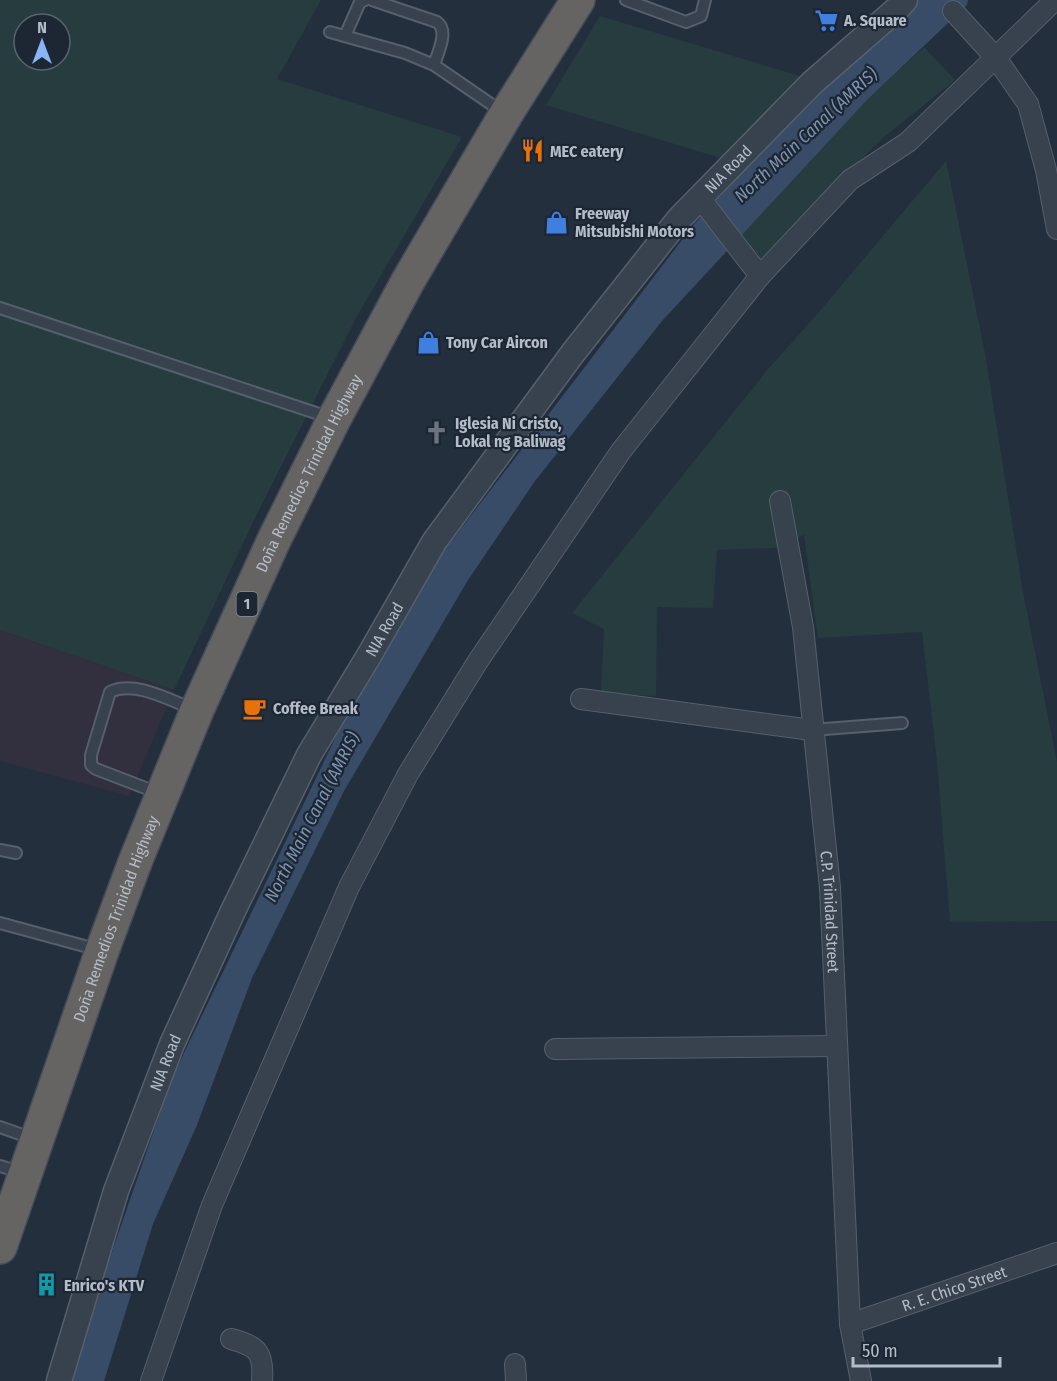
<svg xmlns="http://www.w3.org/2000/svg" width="1057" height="1381" viewBox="0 0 1057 1381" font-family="'Fira Sans Condensed',sans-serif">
<rect width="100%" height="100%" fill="#242f3e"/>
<path fill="#32303f" d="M0 630 174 690 129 796 0 761Z"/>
<path fill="#263c3f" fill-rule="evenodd" d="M0 0H321L277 79 462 137 357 316 254 520 174 690 0 630ZM24 24H60V60H24Z
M600 16 803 77 724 159 546 105Z
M924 47 955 80 883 138 847 173 762 264 739 237 867 100Z
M946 161 985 353 1023 592 1057 762V921L950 922 937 761 922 632 818 638 804 535 774 548 717 550 713 608 657 607 656 696 601 693 604 629 572 613 769 368 820 311Z"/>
<path fill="#394c67" d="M919 0H968L967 5 867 100 662 321 535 481 468 580 344 791 252 978 197 1125 153 1224 104 1381H69L74 1362 172 1078 342 724 437 560 695 223C730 188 760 150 795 116 836 76 881 43 919 0Z"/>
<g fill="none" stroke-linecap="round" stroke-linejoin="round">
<defs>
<path id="service" d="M372 0 437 22C449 31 438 52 434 65
M626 0 686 22 701 16 705 0
M330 32 405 53 434 65 504 113
M345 36 360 2 365 0
M0 308 331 418
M812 730 902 723
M161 794 96 769 91 765V755L110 692C135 680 169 700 193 709
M0 850 16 853
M0 923 99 950
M0 1127 34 1139
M0 1166 23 1173"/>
<g id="minor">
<path d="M953 11 996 58 1028 104 1046 170 1057 229"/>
<path d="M700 198 760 276"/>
<path id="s1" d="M780 501 803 627 830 888 850 1324 861 1381"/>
<path d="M581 699 812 730"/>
<path d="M555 1049 836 1046"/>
<path id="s2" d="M850 1324 1057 1253"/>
<path d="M231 1339C258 1346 264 1353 262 1381"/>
<path d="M515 1364 516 1381"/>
<path d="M151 1381 212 1205 349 887 408 774 478 661 621 451 760 276 850 180 908 142 1055 0"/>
</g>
<g id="tertiary">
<path id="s3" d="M59 1381 116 1191 172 1044 233 911 309 755 370 654 434 542 573 353 679 219 812 83 897 9 905 0"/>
</g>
<g id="trunk">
<path id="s4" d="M0 1247 102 951 135 862 197 710 274 540 334 419 408 281 506 114 578 0"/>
</g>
</defs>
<use href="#service" stroke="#565f6c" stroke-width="14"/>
<use href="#minor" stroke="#565f6c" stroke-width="22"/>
<use href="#tertiary" stroke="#565f6c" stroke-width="27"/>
<use href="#trunk" stroke="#434c59" stroke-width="36"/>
<use href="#service" stroke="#38414e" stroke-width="10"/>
<use href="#minor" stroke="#38414e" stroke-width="20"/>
<use href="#tertiary" stroke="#38414e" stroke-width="24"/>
<use href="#trunk" stroke="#656462" stroke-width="33"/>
</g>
<defs>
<symbol id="supermarket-bare" viewBox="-9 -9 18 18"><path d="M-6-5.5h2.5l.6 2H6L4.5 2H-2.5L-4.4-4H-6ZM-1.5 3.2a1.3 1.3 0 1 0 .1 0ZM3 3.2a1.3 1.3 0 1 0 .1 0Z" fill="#3f7fe0" stroke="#1d2633" stroke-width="2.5" paint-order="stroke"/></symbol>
<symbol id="restaurant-bare" viewBox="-9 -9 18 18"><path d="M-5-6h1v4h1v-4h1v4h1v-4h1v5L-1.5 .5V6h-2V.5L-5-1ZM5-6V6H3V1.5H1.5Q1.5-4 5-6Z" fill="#e8710a" stroke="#1d2633" stroke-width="2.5" paint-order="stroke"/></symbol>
<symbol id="shop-bare" viewBox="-9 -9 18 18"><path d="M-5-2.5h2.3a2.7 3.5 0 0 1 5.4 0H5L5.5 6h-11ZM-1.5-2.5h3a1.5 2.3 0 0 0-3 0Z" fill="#3f7fe0" stroke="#1d2633" stroke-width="2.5" paint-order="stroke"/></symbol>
<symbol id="church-bare" viewBox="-9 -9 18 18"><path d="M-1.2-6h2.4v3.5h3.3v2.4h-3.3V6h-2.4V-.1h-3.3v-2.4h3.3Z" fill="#6b7280" stroke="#1d2633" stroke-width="2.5" paint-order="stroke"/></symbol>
<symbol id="cafe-bare" viewBox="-9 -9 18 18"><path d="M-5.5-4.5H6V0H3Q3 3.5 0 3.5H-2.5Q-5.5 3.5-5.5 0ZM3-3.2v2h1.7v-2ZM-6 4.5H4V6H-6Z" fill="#e8710a" stroke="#1d2633" stroke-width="2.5" paint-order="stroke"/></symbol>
<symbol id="building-bare" viewBox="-9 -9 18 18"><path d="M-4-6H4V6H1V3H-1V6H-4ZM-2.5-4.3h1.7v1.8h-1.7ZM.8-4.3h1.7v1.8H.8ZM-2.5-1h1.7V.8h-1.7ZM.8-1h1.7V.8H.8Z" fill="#0f9aa8" stroke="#1d2633" stroke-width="2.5" paint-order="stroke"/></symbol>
</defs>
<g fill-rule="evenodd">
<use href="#supermarket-bare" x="810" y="4" width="33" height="33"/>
<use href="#restaurant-bare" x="516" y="134" width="33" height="33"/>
<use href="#shop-bare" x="540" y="206" width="33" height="33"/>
<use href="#shop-bare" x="412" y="326" width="33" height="33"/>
<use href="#church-bare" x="420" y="416" width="33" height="33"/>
<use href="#cafe-bare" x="238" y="692" width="33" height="33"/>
<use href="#building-bare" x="30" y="1268" width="33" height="33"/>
</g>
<g text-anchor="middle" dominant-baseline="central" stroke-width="4.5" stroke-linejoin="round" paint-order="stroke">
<rect fill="#1d2633" stroke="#878f9c" stroke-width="1.5" x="236.5" y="592" width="21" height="24" rx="4.5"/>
<g font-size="15" font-weight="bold" fill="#b4bcc9">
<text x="247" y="604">1</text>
</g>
<g font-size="16" font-weight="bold" fill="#b4bcc9" stroke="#1d2633" text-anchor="start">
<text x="844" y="20">A. Square</text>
<text x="550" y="151">MEC eatery</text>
<text x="575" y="213">Freeway<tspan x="575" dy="18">Mitsubishi Motors</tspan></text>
<text x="446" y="342">Tony Car Aircon</text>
<text x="455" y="423">Iglesia Ni Cristo,<tspan x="455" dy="18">Lokal ng Baliwag</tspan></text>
<text x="273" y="708">Coffee Break</text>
<text x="64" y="1285">Enrico's KTV</text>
</g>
<g font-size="16" fill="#b4bcc9" stroke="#1d2633">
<text stroke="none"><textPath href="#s3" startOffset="1398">NIA Road</textPath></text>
<text stroke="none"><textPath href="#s4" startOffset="834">Doña Remedios Trinidad Highway</textPath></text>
<text stroke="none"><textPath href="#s3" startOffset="822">NIA Road</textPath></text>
<text stroke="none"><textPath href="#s1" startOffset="414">C.P. Trinidad Street</textPath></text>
<text stroke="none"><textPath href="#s4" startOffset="348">Doña Remedios Trinidad Highway</textPath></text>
<text stroke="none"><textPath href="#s3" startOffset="336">NIA Road</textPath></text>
<text stroke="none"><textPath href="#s2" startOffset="110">R. E. Chico Street</textPath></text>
</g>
<g font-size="18" font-style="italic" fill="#7c92b1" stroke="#1d2633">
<text transform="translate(806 135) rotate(-43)">North Main Canal (AMRIS)</text>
<text transform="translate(312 817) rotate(-63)">North Main Canal (AMRIS)</text>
</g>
</g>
<g transform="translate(42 42)"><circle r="28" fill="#1d2633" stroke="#59626f" stroke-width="1.5"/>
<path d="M0-4.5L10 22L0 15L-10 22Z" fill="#8ab4f8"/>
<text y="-9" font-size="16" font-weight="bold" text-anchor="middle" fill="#b4bcc9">N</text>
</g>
<path d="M853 1357v9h147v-9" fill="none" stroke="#b4bcc9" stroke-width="3"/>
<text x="862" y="1357" font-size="18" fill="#b4bcc9" stroke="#1d2633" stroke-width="4.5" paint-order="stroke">50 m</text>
</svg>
